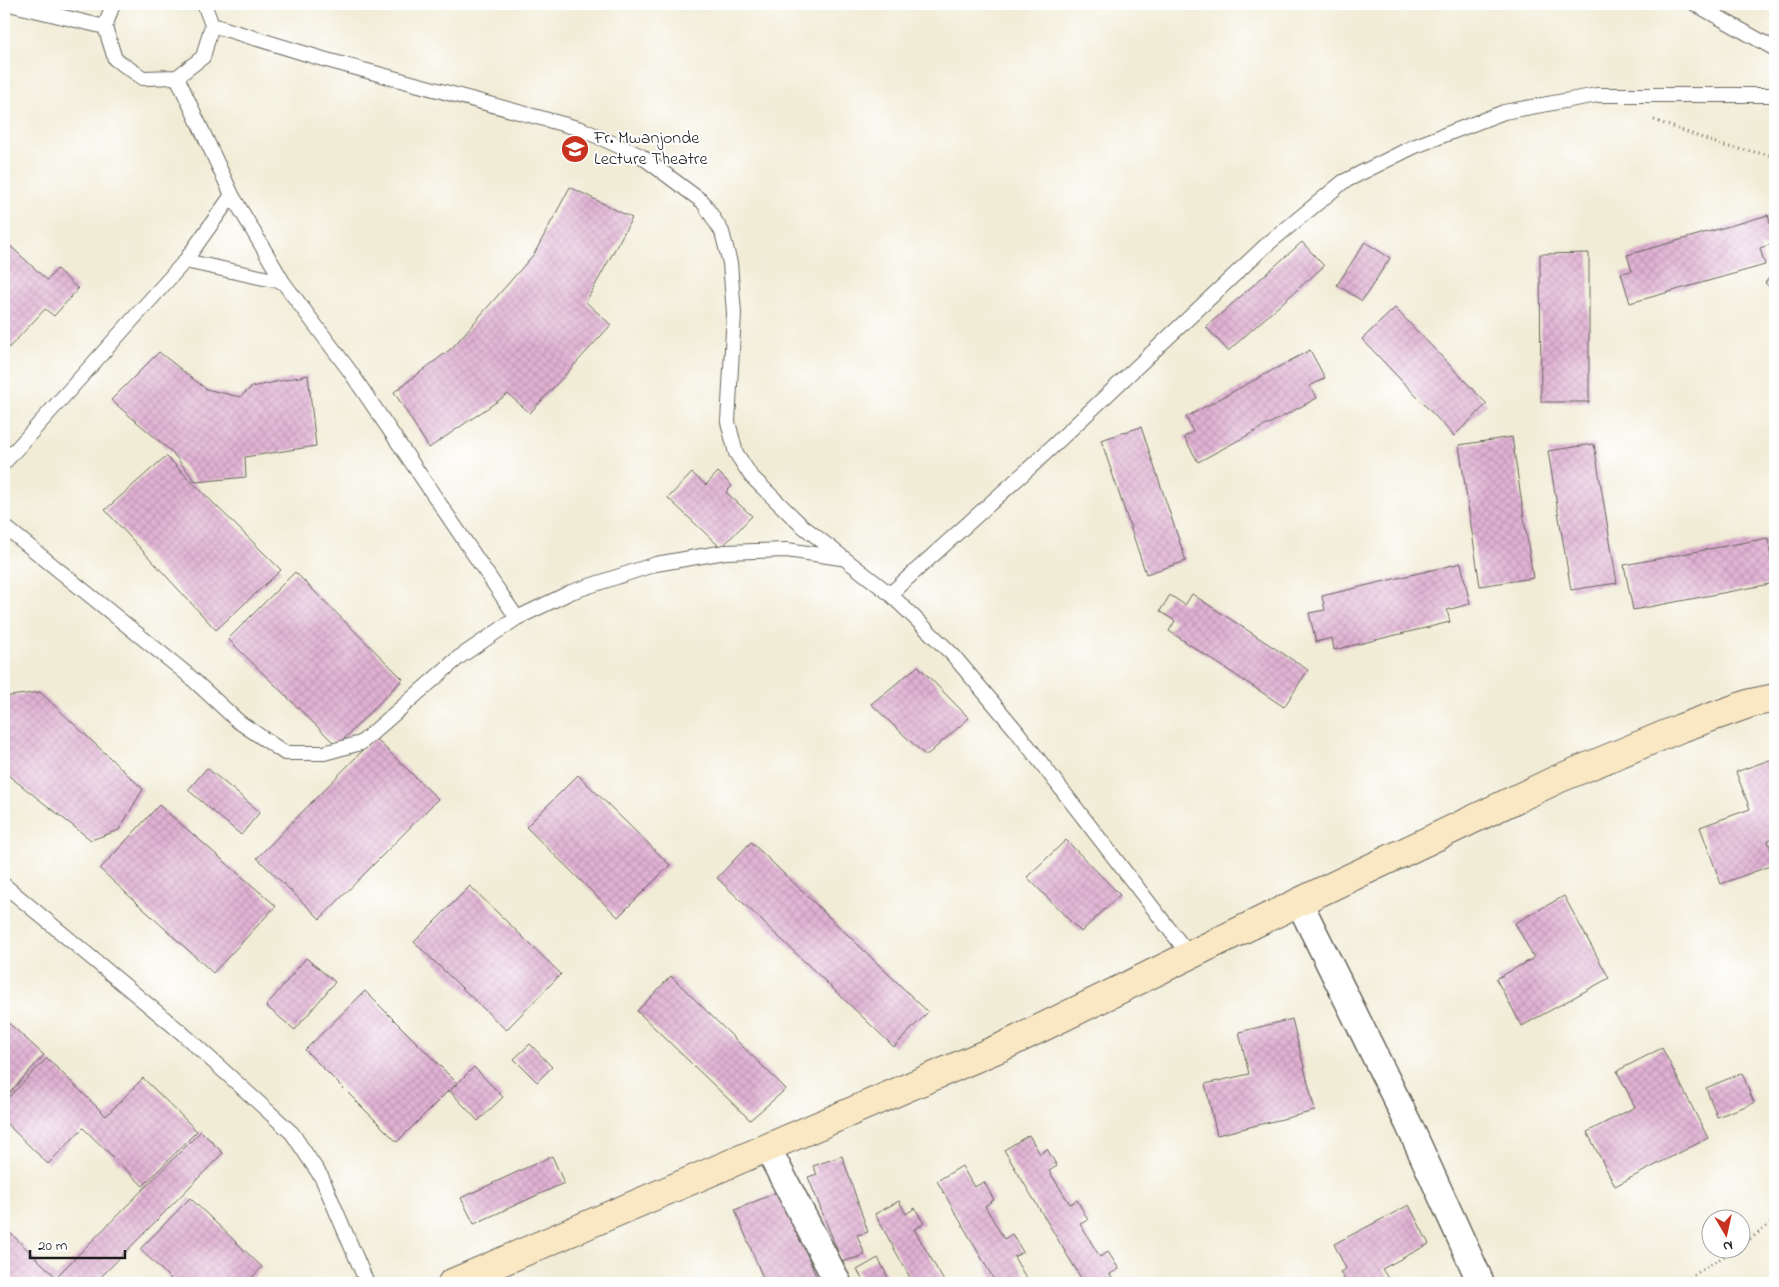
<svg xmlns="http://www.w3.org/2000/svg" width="1779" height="1287" viewBox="0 0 1779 1287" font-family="'Indie Flower',sans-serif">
<defs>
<pattern id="building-cross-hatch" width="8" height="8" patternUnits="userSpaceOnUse" patternTransform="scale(1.25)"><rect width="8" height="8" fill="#e0b1d3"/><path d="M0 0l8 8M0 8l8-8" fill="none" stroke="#c098b5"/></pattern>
</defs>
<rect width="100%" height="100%" fill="#fff"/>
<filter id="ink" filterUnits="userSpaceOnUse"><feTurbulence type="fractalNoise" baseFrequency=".02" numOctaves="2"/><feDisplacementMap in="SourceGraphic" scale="10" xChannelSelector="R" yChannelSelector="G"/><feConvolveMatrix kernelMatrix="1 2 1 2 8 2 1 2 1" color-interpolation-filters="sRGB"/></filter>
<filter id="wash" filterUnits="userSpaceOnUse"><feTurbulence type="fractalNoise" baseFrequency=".0096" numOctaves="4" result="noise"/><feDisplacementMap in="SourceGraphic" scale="20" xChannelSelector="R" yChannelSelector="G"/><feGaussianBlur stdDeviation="1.12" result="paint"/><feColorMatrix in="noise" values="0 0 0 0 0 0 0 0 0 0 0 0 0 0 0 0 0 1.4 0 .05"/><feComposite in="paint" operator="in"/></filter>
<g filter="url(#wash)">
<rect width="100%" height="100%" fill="#f1ecd6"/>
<g id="blocks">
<path fill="url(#building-cross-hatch)" d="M570 187 632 218 586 302 611 325 530 413 508 394 429 448 394 392 452 348 534 254Z
M1768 215 1775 243 1760 248 1765 265 1630 303 1621 273 1632 271 1627 255Z
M4 240 47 280 57 269 78 289 54 316 45 309 4 353Z
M1302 242 1324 266 1228 351 1206 327Z
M1365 242 1390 258 1362 301 1337 285Z
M1589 253V402H1541L1540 254Z
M1775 270V291L1765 283Z
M1395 308 1487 404 1454 436 1362 339Z
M1310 350 1325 378 1310 386 1317 398 1198 462 1184 437 1193 432 1186 417Z
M159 352 206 389 240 397 252 387 308 375 316 446 245 457 246 477 196 482 172 452 111 400Z
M1141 427 1186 561 1146 574 1101 440Z
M1512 437 1533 578 1480 586 1459 445Z
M1594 444 1617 583 1571 590 1548 451Z
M166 456 281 570 216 630 105 510Z
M718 472 732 486 726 492 752 516 721 548 668 498 692 473 706 485Z
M1768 538 1775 583 1633 610 1624 565Z
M1461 563 1470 604 1447 610 1450 622 1334 650 1332 638 1316 642 1309 613 1325 610 1322 596Z
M295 572 403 679 337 746 228 639Z
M1192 594 1308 670 1284 707 1169 631 1175 621 1160 611 1170 595 1185 605Z
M918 666 969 718 926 756 871 704Z
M40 692 143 789 119 830 91 840 4 772V697Z
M375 738 438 799 320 919 257 858Z
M1775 758V838L1768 840 1775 864 1721 884 1700 827 1750 809 1736 772Z
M207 768 260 812 241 835 188 790Z
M578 775 670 865 618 917 526 827Z
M159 805 276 906 213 973 100 869Z
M1066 840 1120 895 1081 932 1027 877Z
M751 842 928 1012 894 1047 717 878Z
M470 886 561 974 506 1030 414 942Z
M1564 896 1609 978 1522 1026 1496 979 1534 958 1515 923Z
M306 958 335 982 295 1030 266 1006Z
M671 976 786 1089 750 1120 637 1011Z
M365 991 457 1083 451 1090 474 1067 503 1097 478 1121 449 1090 397 1142 305 1050Z
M4 1019 44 1055 4 1099Z
M1292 1019 1315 1111 1217 1135 1205 1084 1249 1074 1239 1032Z
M530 1044 552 1067 537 1082 514 1059Z
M1662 1048 1708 1138 1615 1186 1587 1132 1635 1107 1617 1071Z
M47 1058 106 1116 143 1078 197 1131 143 1186 83 1128 48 1164 4 1121V1102Z
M1742 1073 1754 1103 1717 1117 1706 1088Z
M201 1131 223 1153 95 1283H4L5 1228 56 1277Z
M1029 1135 1040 1154 1047 1149 1057 1166 1049 1171 1070 1204 1077 1200 1088 1220 1080 1224 1100 1257 1108 1252 1119 1269 1110 1274 1115 1283H1084L1004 1150Z
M552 1156 564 1183 474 1224 461 1198Z
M842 1156 868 1232 857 1235 865 1255 842 1262 808 1177 817 1174 813 1166Z
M962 1166 974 1187 984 1182 994 1200 985 1206 1004 1239 1012 1234 1023 1252 1014 1257 1029 1283H996L937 1181Z
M780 1191 819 1283H765L735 1210Z
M190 1198 262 1267 247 1283H175L140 1249Z
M899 1201 906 1214 915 1208 924 1224 914 1229 945 1283H913L875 1214Z
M1409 1205 1429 1244 1382 1269 1390 1281 1386 1283H1347L1340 1272 1346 1269 1334 1244Z
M878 1258 891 1283H865L857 1270Z"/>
</g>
</g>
<g filter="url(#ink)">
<use href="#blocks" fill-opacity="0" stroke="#67655d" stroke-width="1"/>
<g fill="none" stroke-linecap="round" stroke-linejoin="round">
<defs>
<path id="lane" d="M9 4 105 27
M113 4 105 27 115 59 143 78 177 77 203 57 212 25 204 4
M1695 4 1775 49
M212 25 323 59 581 129 641 156 703 202 722 232 730 263 734 313 728 422 736 453 751 476 800 524 890 594 952 654 1015 729 1190 956
M177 77 232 195 283 282 349 370 517 618
M185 261 283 282
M4 463 185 261 232 195
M4 526 187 674 239 722 285 753H324L361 743 458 658 517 618 571 592 656 564 725 552 787 550 841 558
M890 594 1035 463 1264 247 1343 182 1413 147 1504 112 1597 95H1775
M4 885 182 1033 292 1133 322 1178 367 1283"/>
<path id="street" d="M1299 902 1408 1123 1481 1283
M768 1149 838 1283"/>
<path id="secondary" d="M452 1283 1004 1046 1299 902 1558 779 1681 728 1751 703 1775 698"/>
</defs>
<use href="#lane" stroke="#67655d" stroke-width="16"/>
<use href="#street" stroke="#67655d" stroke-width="29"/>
<use href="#secondary" stroke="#67655d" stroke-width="30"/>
<path stroke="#67655d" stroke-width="3" stroke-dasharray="1 4" stroke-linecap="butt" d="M1654 120 1724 146 1775 156
M1742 1245 1775 1220
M1681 1283 1734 1250"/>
<use href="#lane" stroke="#fff" stroke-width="14"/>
<use href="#street" stroke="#fff" stroke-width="26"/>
<use href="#secondary" stroke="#fae7c3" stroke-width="28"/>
</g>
</g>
<defs>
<symbol id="school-disc" viewBox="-11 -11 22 22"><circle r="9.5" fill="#c8321e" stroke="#fff"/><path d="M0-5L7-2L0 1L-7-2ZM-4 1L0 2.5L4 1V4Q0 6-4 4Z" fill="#fff"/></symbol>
</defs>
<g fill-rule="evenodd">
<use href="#school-disc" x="559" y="133" width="32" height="32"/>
</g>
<g text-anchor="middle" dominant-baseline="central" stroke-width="4" stroke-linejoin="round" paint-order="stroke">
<g font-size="18" fill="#1c1c1c" stroke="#fff" text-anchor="start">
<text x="594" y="139">Fr. Mwanjonde<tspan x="594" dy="21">Lecture Theatre</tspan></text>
</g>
</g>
<rect width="1779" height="1287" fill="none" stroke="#fff" stroke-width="20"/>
<g transform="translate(1726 1234) rotate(171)"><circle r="24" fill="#ffffff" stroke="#a4a4a4"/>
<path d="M0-4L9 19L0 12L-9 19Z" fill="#c8321e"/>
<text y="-8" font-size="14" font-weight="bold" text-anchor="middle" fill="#1c1c1c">N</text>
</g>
<path d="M30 1250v8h95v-8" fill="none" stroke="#1c1c1c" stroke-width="2.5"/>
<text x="38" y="1250" font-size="15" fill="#1c1c1c" stroke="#ffffff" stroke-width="4" paint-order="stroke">20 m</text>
</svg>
